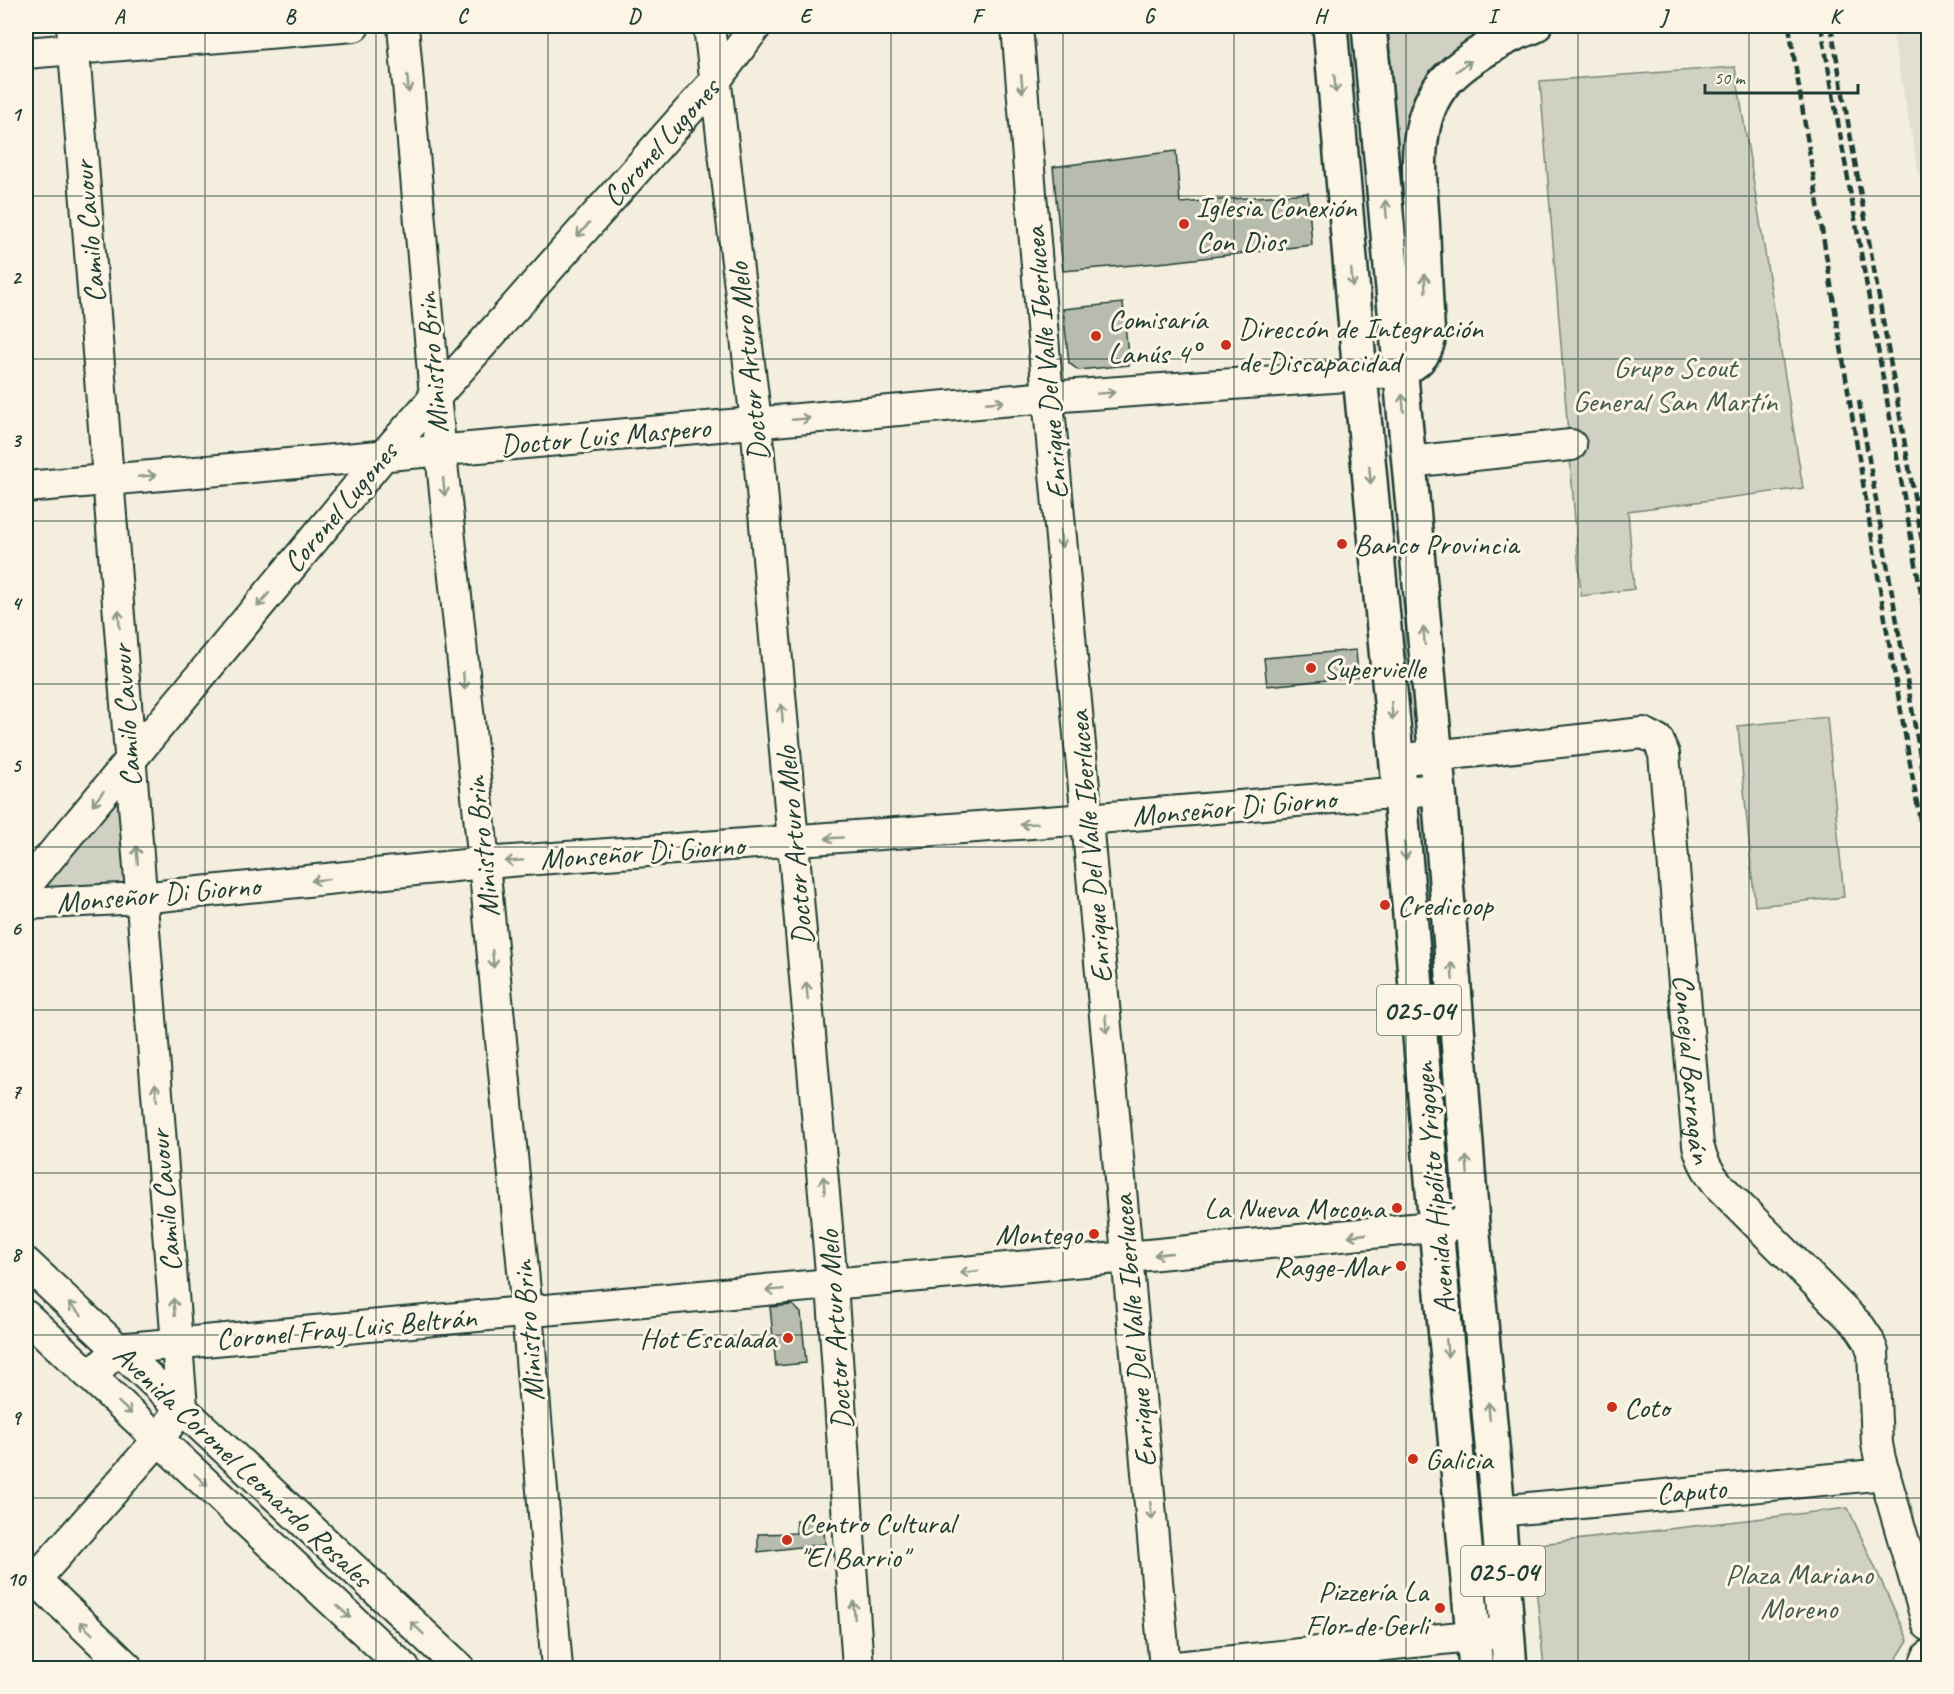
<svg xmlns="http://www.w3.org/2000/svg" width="1954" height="1694" viewBox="0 0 1954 1694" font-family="Caveat,sans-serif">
<rect width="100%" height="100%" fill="#f3eede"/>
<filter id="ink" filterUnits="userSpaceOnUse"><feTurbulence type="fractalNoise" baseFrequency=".0167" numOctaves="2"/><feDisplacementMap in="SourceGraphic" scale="12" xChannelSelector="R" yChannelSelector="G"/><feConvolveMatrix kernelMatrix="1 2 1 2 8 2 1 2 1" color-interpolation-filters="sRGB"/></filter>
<g filter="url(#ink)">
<path fill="#e1dfd0" d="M1891 26H1928V222Z"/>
<path fill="#d0d1c2" stroke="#78877b" stroke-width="1.5" d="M1388 26H1498L1438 76 1408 261Z
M1735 67 1803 488 1628 511 1634 589 1581 596 1540 81Z
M1827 717 1844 897 1755 906 1738 726Z
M119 792 127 885 40 892Z
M1848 1508 1908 1640 1891 1668H1544L1532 1545Z"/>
<path fill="#b8bcae" stroke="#1f3d34" stroke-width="1.5" d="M1176 151 1180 203 1308 193 1312 245 1169 262 1063 271 1053 167Z
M1123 303 1129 365 1078 370 1069 363 1063 309Z
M1356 650 1358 677 1267 686 1264 658Z
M793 1305 801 1313 806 1363 776 1366 770 1307Z
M815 1519 816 1532H824L825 1544 758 1552V1534L796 1533 797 1520Z"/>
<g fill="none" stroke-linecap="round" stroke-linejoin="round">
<defs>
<g id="minor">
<path d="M403 26 435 396 484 863 527 1312 557 1668"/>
<path d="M709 26 756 422 832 1284 858 1668"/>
<path d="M1017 26 1048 397 1165 1668"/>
<path d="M26 53 354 26"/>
<path d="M1408 462 1571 445"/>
<path d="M26 487 1048 397 1360 375 1400 371"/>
<path id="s1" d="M1396 760 1643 733 1658 740 1664 754 1698 1145C1702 1162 1709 1173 1720 1187L1860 1327 1868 1339 1873 1352 1877 1444 1880 1459 1928 1625"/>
<path id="s2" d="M26 886 383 456 715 81 756 26"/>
<path d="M26 904 140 898 484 863 1087 819 1438 789"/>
<path d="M26 1263 460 1668"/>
<path d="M26 1316 404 1668"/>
<path d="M91 1376 117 1350 127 1348 1128 1257 1472 1223"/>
<path d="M1498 1511 1885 1474"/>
<path d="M35 1579 128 1668"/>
<path d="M26 1590 158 1440 182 1407 72 26"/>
<path d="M1167 1668 1498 1633"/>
<path d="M1923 1668 1928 1656"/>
</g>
<path id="major" d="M1330 26 1360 375 1401 807 1436 1227 1476 1668
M1369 26 1440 803 1472 1223 1498 1511 1510 1668
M1400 371C1415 363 1424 357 1428 340 1426 305 1424 270 1423 235 1421 189 1411 133 1437 92 1454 65 1504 36 1534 26"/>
</defs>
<use href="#minor" stroke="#1f3d34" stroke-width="34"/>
<use href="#major" stroke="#1f3d34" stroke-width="38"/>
<use href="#minor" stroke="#fcf5e5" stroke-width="30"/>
<use href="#major" stroke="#fcf5e5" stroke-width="33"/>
<path stroke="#1f3d34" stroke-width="4.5" stroke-dasharray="9 4.5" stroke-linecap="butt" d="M1789 26 1887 631 1928 866
M1821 26 1928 633
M1831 26 1928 575
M1859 401 1928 802"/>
</g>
<defs><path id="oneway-shaft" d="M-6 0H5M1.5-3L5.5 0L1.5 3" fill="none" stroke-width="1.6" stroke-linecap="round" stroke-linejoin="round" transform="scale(1.5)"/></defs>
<g stroke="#8e998c">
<use href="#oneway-shaft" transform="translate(1464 66) rotate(-36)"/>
<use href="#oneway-shaft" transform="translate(408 84) rotate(85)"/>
<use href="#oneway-shaft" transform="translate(1022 84) rotate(85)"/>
<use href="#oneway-shaft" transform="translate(1335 84) rotate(85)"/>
<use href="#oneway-shaft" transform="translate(1386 209) rotate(-95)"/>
<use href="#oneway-shaft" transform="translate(583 230) rotate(132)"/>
<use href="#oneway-shaft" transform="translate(1352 278) rotate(85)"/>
<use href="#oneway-shaft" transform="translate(1425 283) rotate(-93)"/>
<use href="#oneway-shaft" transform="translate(1106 393) rotate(-4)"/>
<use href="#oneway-shaft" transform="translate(995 402) rotate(-5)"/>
<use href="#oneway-shaft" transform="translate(1403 403) rotate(-95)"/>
<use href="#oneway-shaft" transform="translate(801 419) rotate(-5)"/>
<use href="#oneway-shaft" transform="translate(1370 475) rotate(85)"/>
<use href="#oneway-shaft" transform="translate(147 476) rotate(-5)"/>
<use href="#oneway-shaft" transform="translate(444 487) rotate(84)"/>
<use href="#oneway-shaft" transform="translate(1061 539) rotate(85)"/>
<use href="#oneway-shaft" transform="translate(263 600) rotate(130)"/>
<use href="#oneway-shaft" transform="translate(119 619) rotate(-94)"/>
<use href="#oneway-shaft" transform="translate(1424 636) rotate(-95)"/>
<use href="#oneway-shaft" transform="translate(464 681) rotate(84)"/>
<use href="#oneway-shaft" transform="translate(1392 711) rotate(85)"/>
<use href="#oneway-shaft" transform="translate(782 713) rotate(-95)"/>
<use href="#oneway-shaft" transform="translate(98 798) rotate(129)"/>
<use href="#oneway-shaft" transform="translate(1029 824) rotate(176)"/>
<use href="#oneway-shaft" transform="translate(834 838) rotate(176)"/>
<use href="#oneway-shaft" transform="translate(1405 851) rotate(85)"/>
<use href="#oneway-shaft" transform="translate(137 855) rotate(-95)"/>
<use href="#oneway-shaft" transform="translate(514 861) rotate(176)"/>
<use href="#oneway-shaft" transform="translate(320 880) rotate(174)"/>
<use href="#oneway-shaft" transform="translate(493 959) rotate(85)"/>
<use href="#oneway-shaft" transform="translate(1452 971) rotate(-94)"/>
<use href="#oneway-shaft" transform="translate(807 991) rotate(-95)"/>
<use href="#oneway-shaft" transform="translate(1106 1024) rotate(85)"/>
<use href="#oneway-shaft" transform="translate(156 1092) rotate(-95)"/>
<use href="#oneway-shaft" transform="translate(1467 1165) rotate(-94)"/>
<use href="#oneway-shaft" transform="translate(824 1185) rotate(-95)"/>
<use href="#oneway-shaft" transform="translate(1357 1235) rotate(174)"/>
<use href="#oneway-shaft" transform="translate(1163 1254) rotate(174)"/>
<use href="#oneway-shaft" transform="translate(969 1272) rotate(175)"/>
<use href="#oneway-shaft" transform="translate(775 1290) rotate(175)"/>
<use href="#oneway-shaft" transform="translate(174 1307) rotate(-95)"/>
<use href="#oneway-shaft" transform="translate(75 1309) rotate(-137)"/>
<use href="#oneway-shaft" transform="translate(1447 1348) rotate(85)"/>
<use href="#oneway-shaft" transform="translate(125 1408) rotate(43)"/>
<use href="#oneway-shaft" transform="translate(1489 1411) rotate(-95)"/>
<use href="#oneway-shaft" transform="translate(201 1480) rotate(43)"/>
<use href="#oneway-shaft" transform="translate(1151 1511) rotate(85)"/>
<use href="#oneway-shaft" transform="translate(854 1610) rotate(-94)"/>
<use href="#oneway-shaft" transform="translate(344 1612) rotate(43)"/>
<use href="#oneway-shaft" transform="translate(86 1628) rotate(-136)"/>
<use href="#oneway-shaft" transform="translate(417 1628) rotate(-137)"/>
</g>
</g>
<path fill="none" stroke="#1f3d34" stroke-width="1.5" stroke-opacity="0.55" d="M205 26V1668M376 26V1668M548 26V1668M720 26V1668M891 26V1668M1063 26V1668M1234 26V1668M1406 26V1668M1578 26V1668M1749 26V1668M26 196H1928M26 359H1928M26 521H1928M26 684H1928M26 847H1928M26 1010H1928M26 1173H1928M26 1335H1928M26 1498H1928"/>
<g fill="#c8321e" stroke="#fcf5e5" stroke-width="2">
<circle cx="1184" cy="224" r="6"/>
<circle cx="1096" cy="336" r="6"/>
<circle cx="1226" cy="345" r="6"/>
<circle cx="1342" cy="544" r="6"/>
<circle cx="1311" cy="668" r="6"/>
<circle cx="1385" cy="905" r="6"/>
<circle cx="1397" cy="1208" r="6"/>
<circle cx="1094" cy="1234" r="6"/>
<circle cx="1401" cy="1266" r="6"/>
<circle cx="788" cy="1338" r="6"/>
<circle cx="1612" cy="1407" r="6"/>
<circle cx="1413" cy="1459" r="6"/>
<circle cx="787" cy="1540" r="6"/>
<circle cx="1440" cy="1608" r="6"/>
</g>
<g text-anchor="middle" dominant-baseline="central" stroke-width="6" stroke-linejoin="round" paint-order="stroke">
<g fill="#fcf5e5" stroke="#617469" stroke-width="1.5">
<rect x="1377" y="985" width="84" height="50" rx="4.5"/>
<rect x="1461" y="1546" width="84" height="50" rx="4.5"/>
</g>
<g font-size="28" font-weight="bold" fill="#1f3d34">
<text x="1419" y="1010">025-04</text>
<text x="1503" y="1571">025-04</text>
</g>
<g font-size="30" fill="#1f3d34" stroke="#fcf5e5">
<text stroke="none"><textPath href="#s2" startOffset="978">Coronel Lugones</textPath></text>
<text transform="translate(89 232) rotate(-95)">Camilo Cavour</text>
<text transform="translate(748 362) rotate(-96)">Doctor Arturo Melo</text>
<text transform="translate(432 363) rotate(-95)">Ministro Brin</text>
<text transform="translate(1046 363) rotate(-95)">Enrique Del Valle Iberlucea</text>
<text transform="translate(605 436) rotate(-5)">Doctor Luis Maspero</text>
<text transform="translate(340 507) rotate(-50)">Coronel Lugones</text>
<text transform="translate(126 716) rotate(-94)">Camilo Cavour</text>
<text transform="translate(1234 807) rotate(-5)">Monseñor Di Giorno</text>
<text transform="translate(794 846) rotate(-95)">Doctor Arturo Melo</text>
<text transform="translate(482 847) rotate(-96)">Ministro Brin</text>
<text transform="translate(1090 847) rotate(-95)">Enrique Del Valle Iberlucea</text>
<text transform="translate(642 852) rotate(-4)">Monseñor Di Giorno</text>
<text transform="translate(158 894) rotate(-5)">Monseñor Di Giorno</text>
<text stroke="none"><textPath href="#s1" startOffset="596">Concejal Barragán</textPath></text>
<text transform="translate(1434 1188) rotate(-95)">Avenida Hipólito Yrigoyen</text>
<text transform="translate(165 1201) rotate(-95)">Camilo Cavour</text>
<text transform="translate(346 1328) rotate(-5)">Coronel Fray Luis Beltrán</text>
<text transform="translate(835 1330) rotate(-94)">Doctor Arturo Melo</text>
<text transform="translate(528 1331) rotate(-95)">Ministro Brin</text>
<text transform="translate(1134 1331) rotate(-95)">Enrique Del Valle Iberlucea</text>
<text transform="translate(243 1466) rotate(43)">Avenida Coronel Leonardo Rosales</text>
<text transform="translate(1691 1491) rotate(-5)">Caputo</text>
</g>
<g font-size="30" fill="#1f3d34" stroke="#fcf5e5" text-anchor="start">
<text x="1196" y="207">Iglesia Conexión<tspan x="1196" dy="34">Con Dios</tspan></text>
<text x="1108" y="319">Comisaría<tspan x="1108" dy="34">Lanús 4°</tspan></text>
<text x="1238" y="328">Direccón de Integración<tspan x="1238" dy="34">de Discapacidad</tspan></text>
<text x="1354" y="544">Banco Provincia</text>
<text x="1323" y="668">Supervielle</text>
<text x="1397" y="905">Credicoop</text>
<text x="1385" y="1208" text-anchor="end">La Nueva Mocona</text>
<text x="1082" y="1234" text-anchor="end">Montego</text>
<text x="1389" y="1266" text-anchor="end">Ragge-Mar</text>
<text x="776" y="1338" text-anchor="end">Hot Escalada</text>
<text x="1624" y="1407">Coto</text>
<text x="1425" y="1459">Galicia</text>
<text x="799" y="1523">Centro Cultural<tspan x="799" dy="34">"El Barrio"</tspan></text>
<text x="1428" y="1591" text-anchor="end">Pizzería La<tspan x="1428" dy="34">Flor de Gerli</tspan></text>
</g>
<g font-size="30" fill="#425b50" stroke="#fcf5e5">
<text x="1675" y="367">Grupo Scout<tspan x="1675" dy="34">General San Martín</tspan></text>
<text x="1799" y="1574">Plaza Mariano<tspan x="1799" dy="34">Moreno</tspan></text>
</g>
</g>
<rect width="1954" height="1694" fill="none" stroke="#fcf5e5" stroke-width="66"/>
<path d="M1705 84v9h153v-9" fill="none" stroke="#1f3d34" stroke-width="3"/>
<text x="1714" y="84" font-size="18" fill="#1f3d34" stroke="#fcf5e5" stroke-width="4.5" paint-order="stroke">50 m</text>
<rect x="33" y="33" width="1888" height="1628" fill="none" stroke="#1f3d34" stroke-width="2"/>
<g font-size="20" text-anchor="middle" font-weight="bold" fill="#1f3d34">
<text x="119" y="23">A</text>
<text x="290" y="23">B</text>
<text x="462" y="23">C</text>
<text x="634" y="23">D</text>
<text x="805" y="23">E</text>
<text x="977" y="23">F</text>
<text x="1149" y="23">G</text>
<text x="1320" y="23">H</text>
<text x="1492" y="23">I</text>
<text x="1664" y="23">J</text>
<text x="1835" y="23">K</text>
<text x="16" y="121">1</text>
<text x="16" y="284">2</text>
<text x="16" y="447">3</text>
<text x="16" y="610">4</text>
<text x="16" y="772">5</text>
<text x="16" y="935">6</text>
<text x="16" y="1098">7</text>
<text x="16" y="1261">8</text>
<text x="16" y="1424">9</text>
<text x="16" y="1586">10</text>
</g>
</svg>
